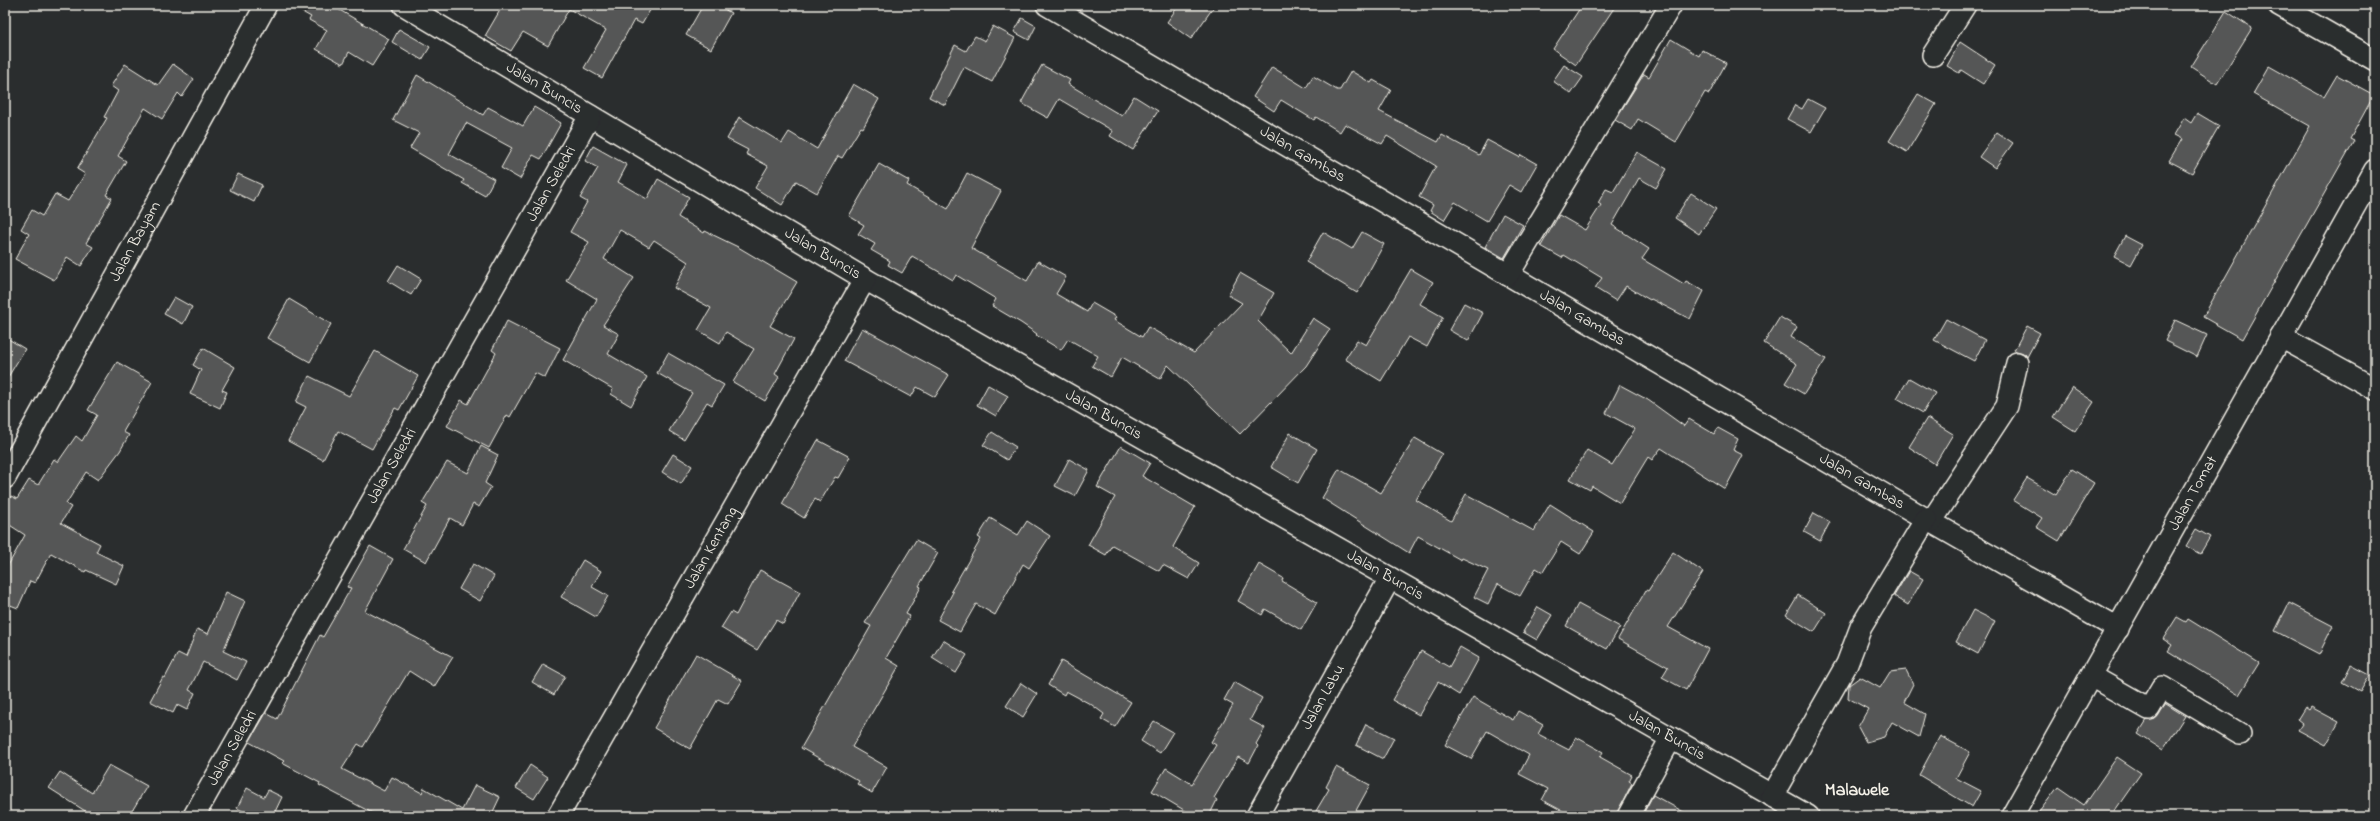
<svg xmlns="http://www.w3.org/2000/svg" width="2380" height="821" viewBox="0 0 2380 821" font-family="'Indie Flower',sans-serif">
<rect width="100%" height="100%" fill="#2a2d2e"/>
<filter id="ink" filterUnits="userSpaceOnUse"><feTurbulence type="fractalNoise" baseFrequency=".025" numOctaves="2"/><feDisplacementMap in="SourceGraphic" scale="8" xChannelSelector="R" yChannelSelector="G"/><feConvolveMatrix kernelMatrix="1 2 1 2 8 2 1 2 1" color-interpolation-filters="sRGB"/></filter>
<g filter="url(#ink)">
<path fill="#555756" stroke="#f4f1e8" d="M290 5H331L389 39 372 66 349 52 343 64 316 49 327 30 309 20 311 17Z
M503 5H653L642 24 634 20 602 78 584 68 606 30 569 9 548 46 523 32 511 51 485 36Z
M703 5H717L731 13 711 49 686 35Z
M1179 5H1215L1191 39 1167 22Z
M1582 5H1616L1576 65 1553 49Z
M2226 11 2252 28 2217 84 2191 67Z
M1022 18 1036 26 1029 40 1014 32Z
M993 26 1015 38 992 82 964 67 945 105 929 97 955 45 966 51 975 36 985 41Z
M399 29 430 47 422 60 392 42Z
M1671 39 1699 56 1702 50 1726 63 1709 94 1705 92 1676 142 1638 119 1632 130 1615 120 1644 74 1649 77Z
M1960 42 1995 65 1983 84 1961 70 1959 73 1947 66Z
M125 64 158 85 173 64 194 79 182 97 178 93 162 119 145 108 118 156 126 161 106 195 112 198 86 243 93 247 81 266 67 257 54 280 15 259 29 234 21 229 32 210 42 216 55 194 68 201 85 174 77 169 107 118 104 117 118 91 111 86Z
M1042 65 1070 80 1068 84 1122 116 1134 96 1158 111 1133 150 1110 136 1113 131 1059 99 1048 118 1021 103Z
M1564 65 1583 77 1571 94 1553 81Z
M2269 66 2324 97 2337 75 2374 95 2350 139 2354 141 2242 339 2203 317 2310 126 2253 94Z
M1272 67 1306 88 1313 76 1337 90H1340L1351 71 1371 83 1373 80 1391 90 1379 111 1438 142 1442 135 1479 155 1487 140 1519 157 1521 155 1537 164 1521 192 1509 185 1487 221 1455 202 1444 220 1430 211 1433 205 1419 197 1436 166 1387 136 1382 144 1345 124 1340 132 1316 117 1314 120 1281 100 1274 111 1253 97Z
M417 75 483 115 488 107 523 126 534 107 561 123 541 159 533 155 520 179 501 168 512 148 466 123 449 154 494 179 485 196 462 183 464 180 410 148 419 133 393 120Z
M853 84 879 99 863 128 861 127 842 158 838 156 817 193 796 181 782 205 755 188 768 166 746 154 748 150 727 139 739 117 782 143 789 132 817 149Z
M1918 94 1936 104 1907 152 1889 141Z
M1808 99 1825 108 1811 132 1787 119 1795 105 1802 109Z
M2197 113 2219 126 2192 173 2169 161 2182 139 2174 135 2184 118 2191 123Z
M1997 132 2013 143 1995 168 1979 157Z
M593 146 627 165 618 182 647 199 658 179 689 197 678 217 704 233 705 231 738 247 797 282 770 326 794 339 775 374 779 377 765 401 733 382 754 349 726 332 720 343 698 330 711 308 674 288 688 262 654 240 649 247 620 230 604 259 634 278 603 325 619 334 608 354 647 377 631 406 611 394 613 389 563 360 597 299 566 280 589 242 570 232 587 202 580 198 598 168 585 161Z
M1637 152 1667 169 1656 188 1639 178 1612 225 1649 249 1642 259 1684 284 1686 281 1704 291 1690 319 1651 299 1650 300 1626 286 1616 301 1595 288 1602 278 1564 255 1562 258 1541 246 1559 215 1585 230 1601 205 1598 203 1606 189 1613 192Z
M879 164 909 181 907 185 948 209 967 173 1001 191 971 248 1027 281 1038 261 1066 277 1056 294 1087 312 1092 303 1116 317 1114 320 1142 337 1148 327 1194 353 1242 303 1228 295 1240 273 1274 293 1258 321 1291 353 1313 318 1330 329 1306 366 1240 434 1168 365 1160 379 1122 357 1111 377 1092 366 1098 356 1068 339 1061 350 1036 335 1037 334 1021 323 992 306 996 299 956 275 953 280 912 256 902 273 888 265 890 261 871 250 875 244 858 234 864 225 849 216Z
M238 174 262 185 254 202 230 190Z
M1691 193 1716 209 1699 234 1675 218Z
M1503 214 1523 225 1504 258 1485 247Z
M1323 232 1352 249 1362 232 1384 244 1357 293 1306 262Z
M2125 236 2142 245 2131 265 2114 256Z
M398 265 421 279 411 295 388 281Z
M1411 269 1433 282 1420 304 1443 317 1427 347 1408 337 1381 381 1345 359 1357 340 1366 345Z
M174 297 192 307 183 324 164 314Z
M289 299 331 324 310 362 267 338Z
M1464 303 1483 313 1468 341 1449 330Z
M1780 317 1797 327 1791 337 1826 359 1804 394 1785 383 1797 364 1764 343Z
M1946 319 1985 340 1974 361 1934 340Z
M2175 320 2207 335 2197 357 2165 341Z
M507 321 560 348 545 378 535 373 510 417 507 415 489 448 447 426 461 400 468 404 496 353 492 350Z
M2027 326 2040 333 2027 357 2025 354 2014 350Z
M862 328 949 375 935 397 917 387 911 397 844 361Z
M5 337 25 349 5 382Z
M203 348 235 367 222 390 227 392 220 408 190 394 201 370 193 365Z
M375 351 418 376 399 410 395 408 372 449 338 431 323 460 288 441 306 407 296 402 309 376 349 396Z
M668 353 724 385 712 405 707 402 684 440 669 431 692 393 657 373Z
M117 362 152 382 123 432 129 435 120 451 98 480 86 472 66 504 71 507 61 523 100 544 96 552 124 566 116 584 86 570 85 572 51 553 35 583 30 581 18 608 5 603V571L25 535 5 522V505L11 496 17 499 29 480 38 485 54 459 58 462 76 436 82 441 97 415 88 410Z
M1909 378 1935 393 1923 413 1897 398Z
M988 385 1008 396 996 416 977 405Z
M1620 385 1648 400 1684 426 1689 419 1714 434 1718 428 1738 439 1733 450 1743 455 1725 489 1661 448 1652 460 1648 457 1620 503 1592 486 1590 490 1570 479 1587 450 1612 465 1635 429 1606 413Z
M2072 387 2094 402 2075 431 2053 417Z
M1927 418 1953 434 1935 464 1909 447Z
M992 432 1016 447 1007 460 983 445Z
M1290 433 1317 449 1298 483 1271 467Z
M1415 438 1442 454 1416 500 1451 521 1466 494 1534 531 1550 504 1594 532 1580 554 1561 542 1543 572 1536 568 1520 596 1498 584 1488 604 1474 597 1488 570 1462 558 1461 560 1418 536 1409 553 1322 498 1339 469 1381 493Z
M818 440 850 457 838 478 835 477 820 502 815 499 804 518 782 504Z
M481 446 498 455 485 483 491 487 479 507 473 504 462 525 450 518 426 562 403 549 427 506 422 503 447 462 468 473Z
M1121 446 1150 463 1142 476 1195 507 1173 547 1199 563 1189 579 1163 565 1159 571 1112 545 1106 555 1088 545 1115 497 1097 487Z
M673 454 692 466 681 484 662 472Z
M1069 459 1089 470 1075 496 1055 486Z
M2072 469 2094 483 2059 541 2036 527 2042 518 2013 500 2027 478 2056 495Z
M1814 513 1830 522 1820 541 1804 532Z
M990 518 1018 535 1027 521 1050 536 1029 568 1023 564 995 615 976 604 960 632 938 620 953 592 951 591 981 539 978 537Z
M2196 529 2210 537 2200 554 2186 546Z
M916 540 938 553 919 586 921 587 906 614 910 616 886 658 899 666 852 747 887 767 872 793 857 784 859 781 801 748 871 626 865 623Z
M370 546 393 559 365 611 453 657 434 687 409 671 363 747 358 744 342 769 384 791 392 777 422 793 424 788 462 810 475 785 500 797 491 816H378L319 785 320 783 282 763 284 761 249 742 266 713 277 719 320 635 323 637 351 588 347 587Z
M1673 552 1703 572 1668 627 1708 649 1686 690 1662 677 1668 667 1618 639 1646 590 1648 591Z
M583 560 601 571 592 587 608 596 596 617 561 597Z
M473 564 494 576 480 601 459 589Z
M1259 564 1283 578 1282 581 1317 602 1301 630 1265 609 1262 615 1238 601Z
M760 570 800 592 783 624 776 620 757 650 721 628 731 612 736 615Z
M1909 571 1923 579 1908 605 1894 596Z
M226 592 245 601 223 651 246 662 237 680 203 662 189 690 195 693 187 710 177 705 173 713 150 701 163 677 165 678 178 653 186 657 197 629 208 634Z
M1798 595 1826 613 1814 632 1786 615Z
M2289 603 2333 626 2319 654 2275 631Z
M1578 604 1620 627 1607 649 1566 626Z
M1538 607 1552 615 1537 640 1523 632Z
M1973 610 1995 621 1978 654 1956 642Z
M2177 617 2186 622 2188 619 2259 663 2239 695 2168 651 2172 645 2163 639Z
M943 640 967 655 956 673 932 658Z
M1460 647 1479 658 1459 695 1438 682 1419 715 1392 700 1421 651 1449 667Z
M696 654 742 681 728 704 718 699 690 749 654 728Z
M1061 661 1131 702 1115 727 1101 719 1104 714 1092 705 1066 691 1064 695 1048 685Z
M543 664 565 676 554 695 532 682Z
M2351 665 2370 675 2360 692 2342 682Z
M1906 670 1913 684 1904 702 1925 714 1919 737 1892 722 1884 737 1866 742 1858 727 1868 709 1848 698 1849 685 1860 677 1880 688 1890 672Z
M1234 682 1262 698 1250 720 1265 728 1256 744 1258 746 1249 763 1238 757 1214 798 1217 800 1209 816H1194L1152 791 1166 768 1192 784 1216 745 1211 742 1233 705 1224 700Z
M1021 683 1037 694 1023 717 1006 706Z
M1473 697 1513 720 1518 711 1543 725 1538 734 1569 750 1576 737 1603 752 1600 757 1632 775 1629 781 1632 783 1616 816H1572L1542 800 1548 789 1519 774 1529 755 1487 731 1471 759 1445 745Z
M2166 704 2185 716 2163 750 2138 734 2147 720 2155 719Z
M2305 707 2309 710 2311 707 2339 722 2326 745 2298 730 2302 724 2297 720Z
M1154 721 1173 732 1160 753 1141 741Z
M1366 724 1394 738 1383 759 1356 745Z
M1940 736 1970 752 1956 778 1981 791 1972 807 1919 775Z
M2117 757 2141 773 2111 816H2036L2058 787 2084 805Z
M109 765 147 786 129 816H93L49 788 60 772 92 793Z
M530 765 548 777 534 799 516 788Z
M1336 767 1370 785 1353 816H1313L1329 789 1326 787Z
M247 788 264 797 268 790 282 797 273 816H252L237 808Z
M1653 795 1691 816H1642Z"/>
<g fill="none" stroke-linecap="round" stroke-linejoin="round">
<defs>
<g id="minor">
<path id="s1" d="M404 5 865 279 1808 816"/>
<path id="s2" d="M1047 5 1926 519 2118 629"/>
<path d="M2279 5 2375 60"/>
<path d="M1933 55 1965 5"/>
<path d="M1508 275 1671 5"/>
<path d="M2281 337 2375 389"/>
<path id="s3" d="M5 478 266 5"/>
<path d="M1931 522 2007 406 2017 363"/>
<path d="M2091 676 2149 709 2162 687 2240 734"/>
<path d="M1772 796 1847 664 1861 627 1926 519"/>
<path id="s4" d="M194 816 590 116"/>
<path id="s5" d="M558 816 865 279"/>
<path id="s6" d="M1257 816 1390 578"/>
<path d="M1628 816 1671 738"/>
<path id="s7" d="M2012 816 2375 170"/>
</g>
</defs>
<use href="#minor" stroke="#f4f1e8" stroke-width="24"/>
<use href="#minor" stroke="#2a2d2e" stroke-width="21"/>
</g>
</g>
<g text-anchor="middle" dominant-baseline="central" stroke-width="3.5" stroke-linejoin="round" paint-order="stroke">
<g font-size="16" fill="#f4f1e8" stroke="#2a2d2e">
<text stroke="none"><textPath href="#s1" startOffset="163">Jalan Buncis</textPath></text>
<text stroke="none"><textPath href="#s2" startOffset="296">Jalan Gambas</textPath></text>
<text stroke="none"><textPath href="#s4" startOffset="726">Jalan Seledri</textPath></text>
<text stroke="none"><textPath href="#s3" startOffset="270">Jalan Bayam</textPath></text>
<text stroke="none"><textPath href="#s1" startOffset="487">Jalan Buncis</textPath></text>
<text stroke="none"><textPath href="#s2" startOffset="620">Jalan Gambas</textPath></text>
<text stroke="none"><textPath href="#s1" startOffset="811">Jalan Buncis</textPath></text>
<text stroke="none"><textPath href="#s4" startOffset="402">Jalan Seledri</textPath></text>
<text stroke="none"><textPath href="#s2" startOffset="944">Jalan Gambas</textPath></text>
<text stroke="none"><textPath href="#s7" startOffset="370">Jalan Tomat</textPath></text>
<text stroke="none"><textPath href="#s5" startOffset="309">Jalan Kentang</textPath></text>
<text stroke="none"><textPath href="#s1" startOffset="1135">Jalan Buncis</textPath></text>
<text stroke="none"><textPath href="#s6" startOffset="136">Jalan Labu</textPath></text>
<text stroke="none"><textPath href="#s1" startOffset="1459">Jalan Buncis</textPath></text>
<text stroke="none"><textPath href="#s4" startOffset="78">Jalan Seledri</textPath></text>
</g>
<g font-size="18" font-weight="bold" fill="#f4f1e8" stroke="#2a2d2e">
<text x="1857" y="791">Malawele</text>
</g>
</g>
<rect width="2380" height="821" fill="none" stroke="#2a2d2e" stroke-width="20"/>
<rect x="10" y="10" width="2360" height="801" fill="none" stroke="#f4f1e8" stroke-width="1.5" filter="url(#ink)"/>
</svg>
